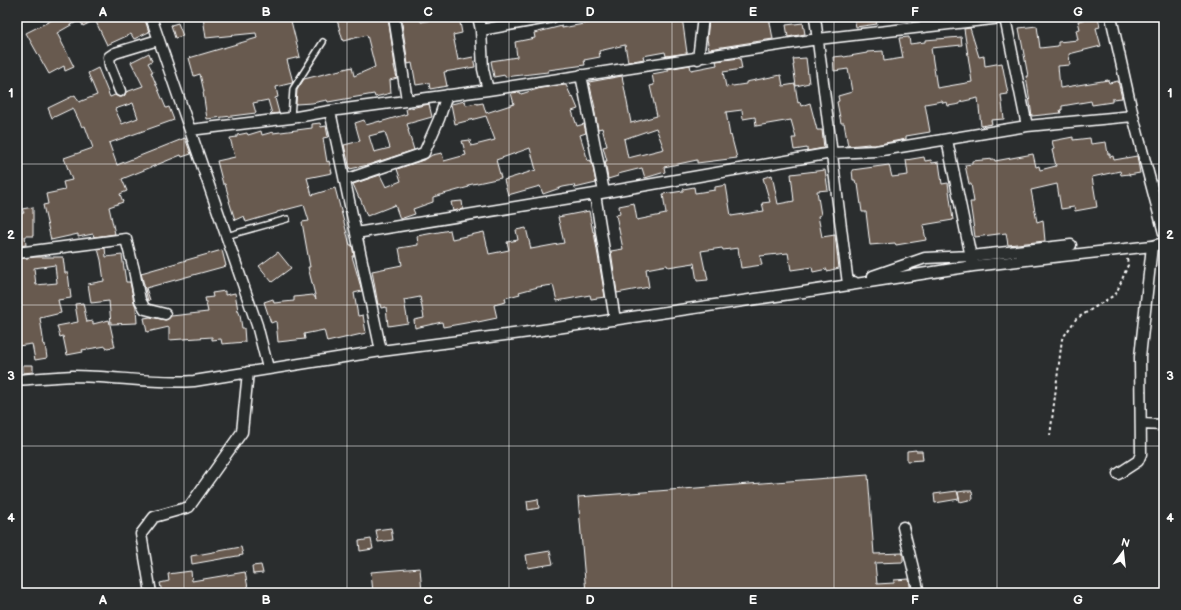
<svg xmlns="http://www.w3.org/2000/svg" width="1181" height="610" viewBox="0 0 1181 610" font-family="'Balsamiq Sans',sans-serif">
<rect width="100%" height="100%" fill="#2a2d2e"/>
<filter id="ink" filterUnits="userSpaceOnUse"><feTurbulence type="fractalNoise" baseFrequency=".025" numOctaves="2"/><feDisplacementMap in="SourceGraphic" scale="8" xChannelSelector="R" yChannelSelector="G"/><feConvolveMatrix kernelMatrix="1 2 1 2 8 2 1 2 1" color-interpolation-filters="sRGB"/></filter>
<g filter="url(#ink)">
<path fill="#685a4f" stroke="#fff" fill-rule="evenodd" d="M58 17H144L149 32 134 39 131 34 107 45 95 20 83 26 80 20 57 33 74 67 65 71 64 66 49 74 26 33Z
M203 17H229V19L238 17H290L300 57 287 60 293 82 292 83 276 87 278 97 275 98 279 113 272 114 268 100 253 103 256 113 207 119 203 92H204L200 74 194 76 189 58 257 38 256 33 206 38Z
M349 17H388L395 66H394L397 78 390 80 391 93 375 97 374 94 328 102 327 100 312 103 296 104 297 90 304 79 352 67 354 76 375 67 367 35 343 41 337 20Z
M401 17H420L421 22 451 17H459L462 33 453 35 458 60 473 57 475 67 444 72 447 86 430 89 429 83 416 85 412 63 408 64Z
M588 17H682L687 53 666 56 665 52 643 56 644 59 628 62 625 45 599 51 600 57 584 60 585 65 548 70V72L539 73 505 77V75L494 77 491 61 517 57 515 42 535 38 534 33 562 26V28L589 23Z
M717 17H746L747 20 769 17 773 39 709 49 707 39 709 19 717 18Z
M854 17H875L877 24 856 27Z
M1098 17 1100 27 1096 28 1101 46 1069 54 1070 65 1058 66 1060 88 1108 80 1109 83 1118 81 1122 98 1112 99V102L1092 105 1091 101 1062 106V110H1060L1061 113 1032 116 1026 76H1028L1019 28 1037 26 1040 48 1058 46V42L1078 40 1076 30 1080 29 1078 21Z
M178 23 183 36 175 38 171 25Z
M803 23 805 34 788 37 786 25Z
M970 28 979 57 984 56 985 66 1002 63 1008 94 1001 95 1004 119 991 120 992 124 981 126 978 98 960 102V104L948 106 947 102 943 103 942 101 925 104 930 132 906 136V139L875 145H869V144L848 146 844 123H841L837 102 839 101 838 96 852 92 848 69 834 71 833 57 843 56 844 57 867 53V52L883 51 884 61 903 58 899 38 909 37 910 44 925 42V40L961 37 962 45 931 48 937 88 972 82 964 29Z
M149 53 152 61 148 63 153 72H151L166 108 169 107 174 120 109 143 117 165 185 138 191 154 182 157 181 155 122 179 127 191 120 194 123 202 109 207 115 234 94 237 93 234 78 237V234L51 240 43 205 48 204 46 194 65 190 63 182 72 180 64 158 93 148 85 126 82 127 73 108 52 118 48 108 75 95 79 102 97 95 88 73 98 68 110 97 115 95 119 97H122L125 95 126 92 143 86 131 62ZM133 103 138 118 122 124 115 109Z
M740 58 742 69 723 72 726 87 746 84V82L781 75 783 86 795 84 798 103 800 102 801 106 810 103 817 130H822L824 148 807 151V148L794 150 792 138H796L791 120 756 126 755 117 743 119 742 110 726 112 730 136 731 135 737 158 697 163V160L664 167 665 172 645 178 642 168 618 174V176L608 179 605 161H607L603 147 607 146 602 128 598 129 594 108H595L589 82 622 76 631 123 657 116 650 86 654 85 652 74 668 71V69L690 65 691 70 717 65 716 61ZM656 128 664 149 628 158 624 139Z
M806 58 809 83 796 86 793 65H794L793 59Z
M566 85 572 98 573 97 578 109 572 111 577 126 584 124 586 133 580 135 588 161 590 160 592 163 596 183 575 188 574 185 563 187 543 194 540 186 508 195 504 180 536 170 530 148 496 160 501 178 468 185 469 187 433 197V202L413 209 415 214 400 219 395 205 367 216 360 198H359L353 184 380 175 386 187 401 181 397 169 426 159 432 155 442 153 444 161 466 155 462 141 470 140 471 146 495 140 486 116 455 124 451 104 465 101 466 105 477 103V104L483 103 486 113 514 104 511 93 520 92 521 94 541 88Z
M429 104 432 117 407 124 409 130H408L414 150 368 165 350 169 344 145 360 141 355 123 364 120 366 125 380 121V122L407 114 406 109ZM385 132 390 148 374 152 369 136Z
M320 123 321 127 326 126 328 137 323 138 327 162 329 161 332 173 307 178 312 195 335 188 350 245H352L354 256H352L362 291 354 293 358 316 363 315 366 333 327 342 324 330 304 334 305 339 278 342 276 321 271 323 264 302 273 299 274 303 294 301V297L313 295 316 299 308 267H310L302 222 309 221 304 205 277 212V213L246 222 244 216 235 220 229 201H230L225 184H223L217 161 235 157 230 138 237 137V135L247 133 248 135 261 131 262 135 273 132V133L312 128V124Z
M1073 137V140L1090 138 1091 144 1106 142 1108 154H1110V157L1113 156 1114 160 1137 156 1140 173 1129 175V174L1121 175 1120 171 1092 177 1097 207 1075 211 1074 207 1061 209 1057 184 1031 190 1037 222 1043 220 1045 241 1008 245 1006 233 975 237 970 202H974L971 184H969L965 165 972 164V161L994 159 995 161 1033 154 1036 167 1039 166 1040 170 1056 166 1052 150 1054 149 1052 141Z
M924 157 925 161 931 160 932 163 939 162 942 184 948 183 953 220 923 225 926 240 896 245 895 243 870 245 866 212H862L858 184H856L855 180H853L852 170 889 165 892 177 908 175 906 160Z
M825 170 828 190 817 191 821 215 818 216 822 237 835 235 839 268 827 271V269L813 272 812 267 791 270 788 253 760 256 762 265 741 268 738 248 723 250 722 248 701 251 705 270H706L708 280 697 281 694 263 668 267 667 265 646 269 649 287 617 293 611 251 623 249 616 215 620 214 619 206 634 203 637 220 666 214 663 194 683 191V189L694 187 695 193 715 190V187L726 185 731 216 764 211 762 203 770 202 763 178 772 175 778 204 794 201 791 174Z
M462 201 463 209 453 211 451 202Z
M33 207V236H25L26 245 17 246V214L24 213 22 209Z
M589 211 593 232H594L605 297 591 299 590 295 557 301 553 285 538 287 519 292 520 294 505 298 506 302 494 305 497 318 478 322 477 321 443 327 442 322 415 328 414 320 424 318 420 297 404 300 408 323 388 326 386 307 381 308 380 304 378 305 372 271 402 265 399 248 418 245 417 236 450 230 452 239 484 232 489 254 509 250 507 242 518 240 516 230 526 228 531 249 564 243 558 217Z
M105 248 106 257 122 255 126 282H130L134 302 136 307 137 323 111 324 109 301 91 303 88 284 104 281 101 260 98 249Z
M222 250 226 266 146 288 150 300 148 301 141 273Z
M278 252 291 268 272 282 259 266Z
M35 257H63L65 273H68L71 298 58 300 61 313 40 318 44 345 45 344 47 358 35 360 32 344 18 346 17 338V259ZM55 265 57 283 36 285 34 268Z
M225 291V295L235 293 238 310 236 311 238 310 240 315 242 328H244L245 342 222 344 221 339 212 340V337L169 340V327L147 332 144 318 150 317 166 320 171 316 208 312 205 298 213 297 212 293Z
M83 303 87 322 93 321V324L109 320 115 347 106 348V346L82 350 83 352 67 355 63 336 60 337 57 326 78 322 75 304Z
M23 365H33V372L23 373Z
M916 450V451H922L923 460 907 461V451Z
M868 475 874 554 903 553V562L875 563 877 584 894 583V580L909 579 911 592 889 593H586L578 497Z
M957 491 959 499 935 503 934 494Z
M965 491H972L973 499 960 502 958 492Z
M538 499 539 508 528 510 527 501Z
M391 528 393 540 378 542 376 530Z
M371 539 373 549 360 551 359 541Z
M241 547 243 555 192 564 191 556Z
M550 551 553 564 528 568 526 555Z
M261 565 263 573 253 574 252 566Z
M420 568 422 593H373L371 572Z
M191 571 192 581 245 572 248 588 220 593H201L200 590 177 593H162L160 583 169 581 168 574Z"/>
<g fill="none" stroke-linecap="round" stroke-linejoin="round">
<defs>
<path id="lane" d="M291 118 293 89 323 42
M226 236 287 219"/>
<path id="street" d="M151 17 257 325 268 368
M394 17 407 100
M478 17 481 30
M815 17 848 284 854 282
M1111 17 1133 116 1164 233
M1005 18 1027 126
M698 59 703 17
M581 75 604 192
M488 90 483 69 481 30 553 17
M120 91 110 66 109 57 115 53 158 40
M330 111 381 351
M190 130 291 118 330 111 488 90 818 39 1010 17
M947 140 972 262
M345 180 424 153 439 119 447 95
M595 194 615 320
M356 233 595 194 832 153 876 151 1027 126 1133 116
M17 253 126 239 134 270 140 300 145 309 165 314
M873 276 925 258 971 256 1071 245
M17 380C35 378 54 377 72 376 113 376 154 384 194 381L381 351 529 332 797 293 973 266 1152 246 1164 243
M1141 424 1164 425
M1118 474 1138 461 1141 454 1140 357 1152 246
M903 527 919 593
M151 593 141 534 154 517 189 507 242 432 248 372"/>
</defs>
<use href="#lane" stroke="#fff" stroke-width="8"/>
<use href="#street" stroke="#fff" stroke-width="13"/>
<path stroke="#fff" stroke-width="2" stroke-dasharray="3 3" stroke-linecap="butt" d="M1050 436 1062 339 1076 319 1116 294 1128 265 1127 258"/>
<use href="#lane" stroke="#2a2d2e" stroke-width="5"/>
<use href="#street" stroke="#2a2d2e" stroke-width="10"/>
</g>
</g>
<path fill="none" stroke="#fff" stroke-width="1" stroke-opacity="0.55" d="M184 17V593M347 17V593M509 17V593M672 17V593M834 17V593M997 17V593M17 164H1164M17 305H1164M17 446H1164"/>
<rect width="1181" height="610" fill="none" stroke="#2a2d2e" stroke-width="44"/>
<g transform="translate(1123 552) rotate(15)" stroke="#2a2d2e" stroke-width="3" paint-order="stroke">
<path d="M0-3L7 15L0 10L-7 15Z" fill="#ffffff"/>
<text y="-6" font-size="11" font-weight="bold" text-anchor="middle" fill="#ffffff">N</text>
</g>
<rect x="22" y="22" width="1137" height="566" fill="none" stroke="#fff" stroke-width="1.5"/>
<g font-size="13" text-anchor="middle" font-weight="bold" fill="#fff">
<text x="103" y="16">A</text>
<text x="266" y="16">B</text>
<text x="428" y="16">C</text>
<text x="590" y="16">D</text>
<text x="753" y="16">E</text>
<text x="915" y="16">F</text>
<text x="1078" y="16">G</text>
<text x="11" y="97">1</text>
<text x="1170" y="97">1</text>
<text x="11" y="239">2</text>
<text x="1170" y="239">2</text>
<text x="11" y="380">3</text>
<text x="1170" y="380">3</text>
<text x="11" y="522">4</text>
<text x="1170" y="522">4</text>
<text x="103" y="604">A</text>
<text x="266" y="604">B</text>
<text x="428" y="604">C</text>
<text x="590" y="604">D</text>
<text x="753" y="604">E</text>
<text x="915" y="604">F</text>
<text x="1078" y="604">G</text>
</g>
</svg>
